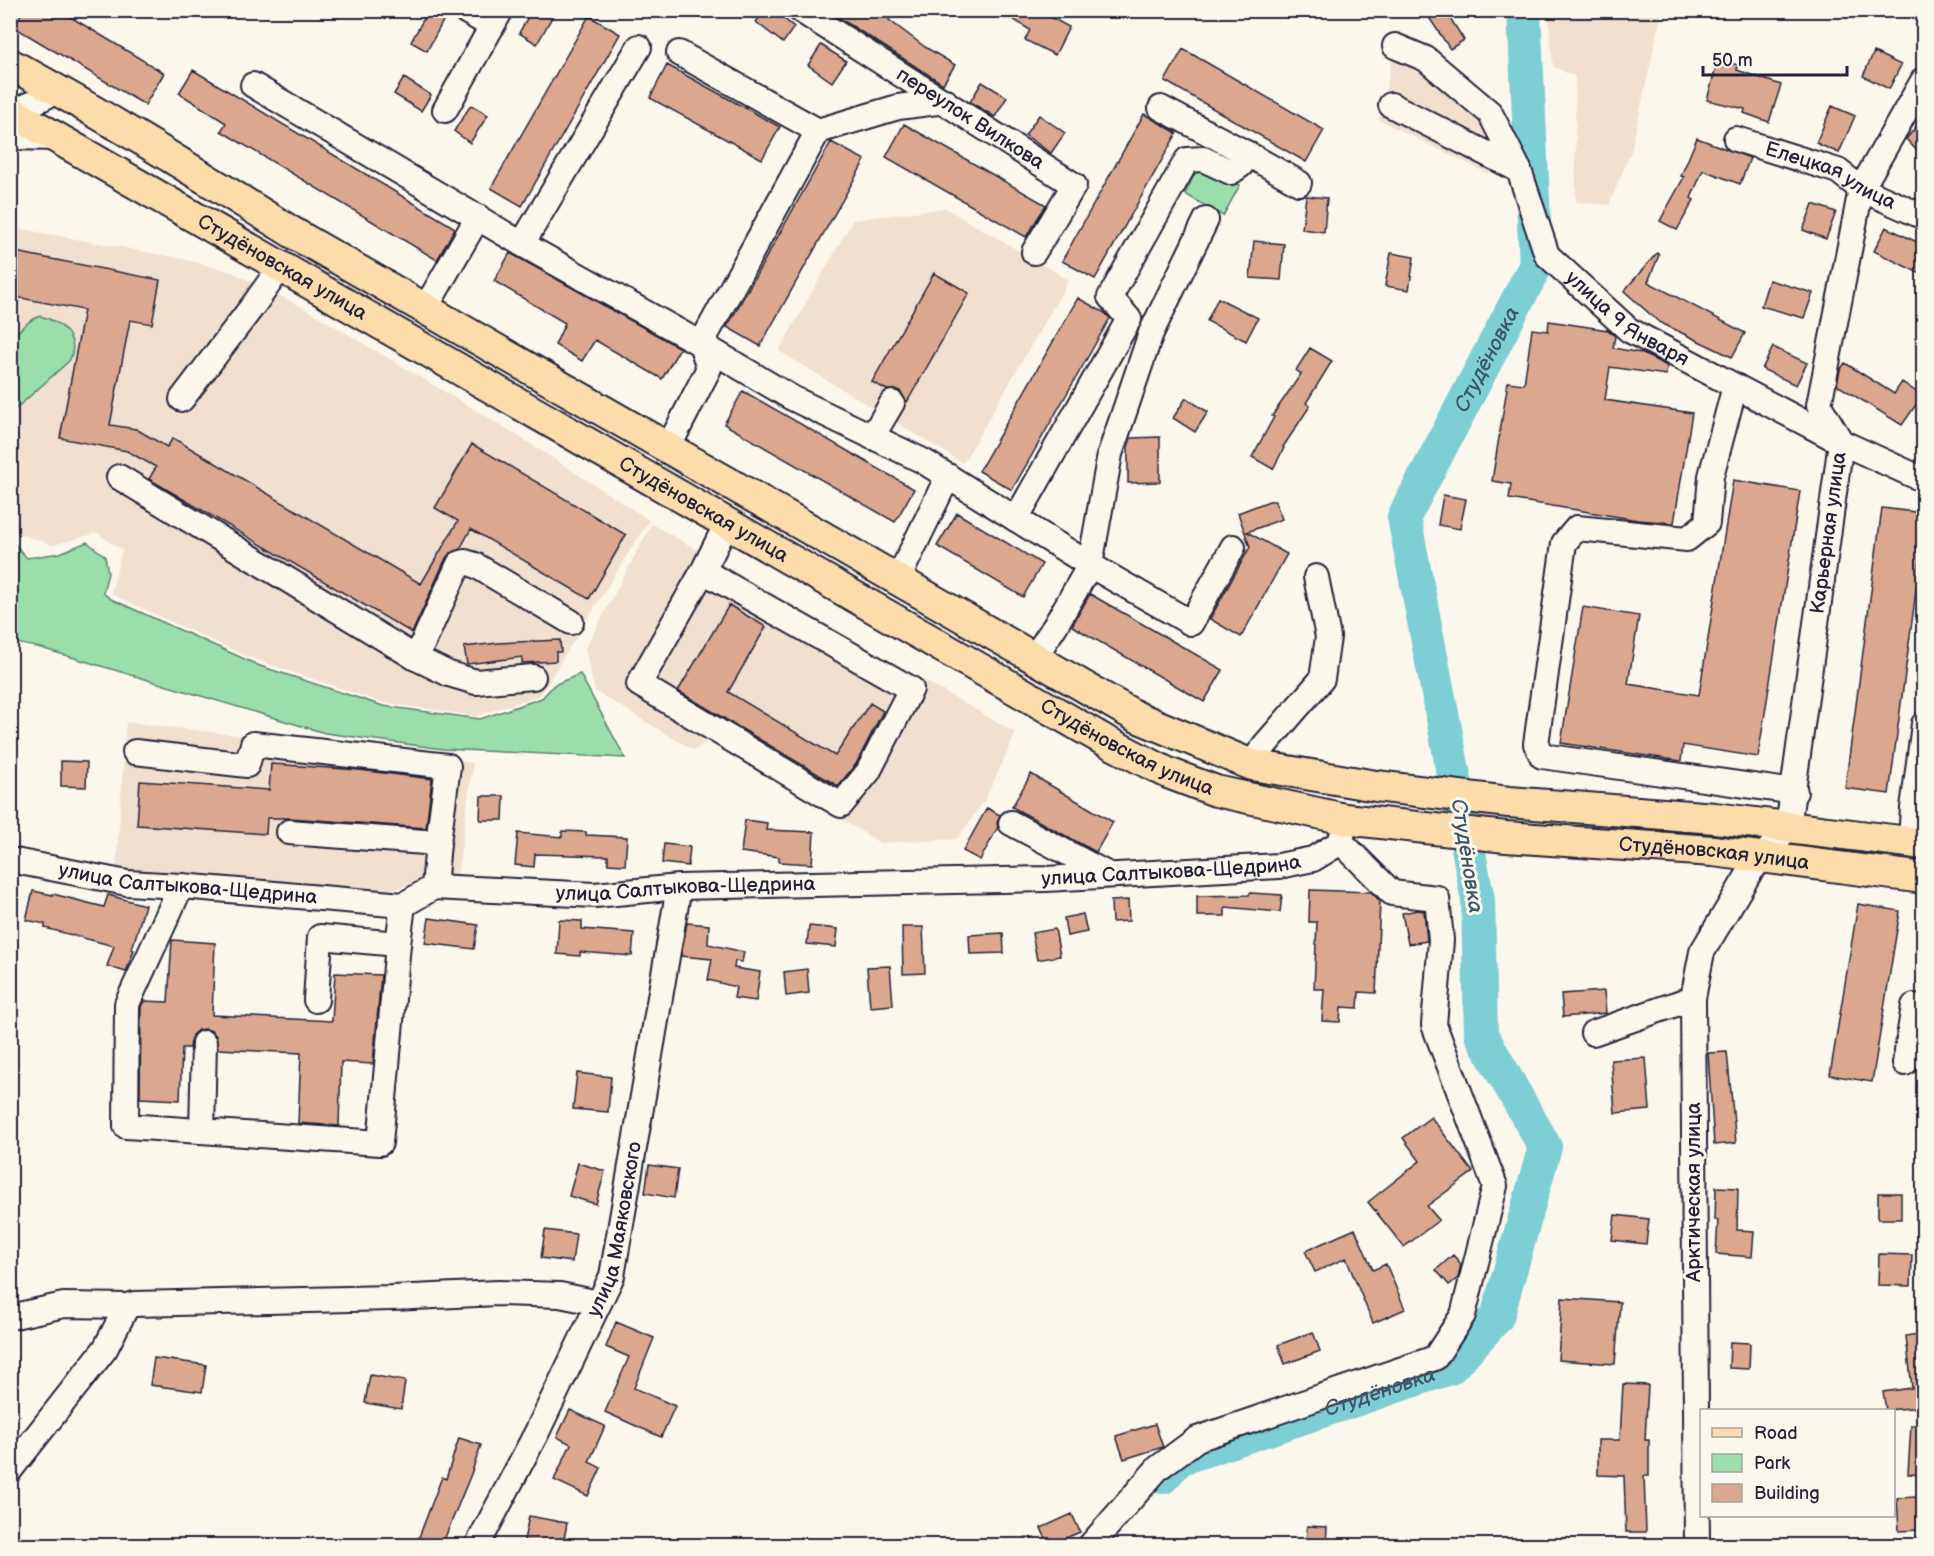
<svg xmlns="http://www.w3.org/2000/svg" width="1934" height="1556" viewBox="0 0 1934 1556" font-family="'Balsamiq Sans',sans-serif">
<rect width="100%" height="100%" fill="#fbf7ec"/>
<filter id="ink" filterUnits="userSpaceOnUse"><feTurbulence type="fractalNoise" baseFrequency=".0167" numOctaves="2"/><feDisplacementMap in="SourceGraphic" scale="12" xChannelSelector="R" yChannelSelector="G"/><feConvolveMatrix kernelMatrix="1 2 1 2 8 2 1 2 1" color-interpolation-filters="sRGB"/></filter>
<g filter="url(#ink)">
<path fill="#f1dfd0" d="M1548 11H1662L1631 151 1609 205 1576 202 1575 77 1553 66Z
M1392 59 1433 79 1493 136 1489 174 1379 120Z
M945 208 1069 280 963 463 779 351 853 220Z
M10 227 179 258 232 272 304 308 512 432 649 520 540 695 476 716 381 702 248 657 111 594 122 550 97 533 53 545 11 531Z
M652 524 1016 733 985 800 957 839 880 843 712 739 693 750 595 691 585 649Z
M126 722 473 763 457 878 416 882 381 894 116 871Z"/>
<path fill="#9adea9" stroke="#5e8072" stroke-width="1.5" d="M1198 167 1208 168 1240 185 1223 216 1185 194Z
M40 316C61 321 81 339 69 361L11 413V337L30 321Z
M10 539 27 558 60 553 87 542 105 556 108 573 103 593 111 599 260 666 383 706 480 719 542 698 554 685 580 674 625 758 443 749 325 733 41 648 11 642Z"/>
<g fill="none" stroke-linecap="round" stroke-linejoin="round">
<path stroke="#7dced5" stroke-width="34" id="s1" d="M1163 1477 1179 1459 1450 1368 1497 1317 1545 1147 1481 1034 1478 900 1404 517 1536 265 1524 10"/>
</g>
<path fill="#dba88f" stroke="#22223b" stroke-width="1.5" d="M23 10H59L164 73 145 105 14 27Z
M532 10H556L537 44 519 33Z
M765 10H773L794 27 783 43 756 22Z
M827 10H881L890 17 889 20 925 47 955 65 943 84Z
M999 10H1037L1069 27 1055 55 1025 40 1030 30Z
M1424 10H1445L1464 40 1450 49Z
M428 11 444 19 427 51 411 42Z
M589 16 620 34 522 206 491 188Z
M821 45 846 61 832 82 808 65Z
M1183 49 1324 130 1306 162 1165 81Z
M1874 52 1901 65 1889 89 1863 76Z
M1718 60 1738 65 1737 70 1781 85 1769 122 1744 113 1745 109 1707 100Z
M667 65 780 127 762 159 650 98Z
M193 70 455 228 437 260 221 131 226 123 179 93Z
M404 78 431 95 421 111 394 94Z
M982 82 1007 97 995 117 970 102Z
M471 105 488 115 470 143 454 131Z
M1832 106 1855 116 1839 153 1816 143Z
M1144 114 1177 133 1095 279 1062 261Z
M1039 115 1065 133 1051 153 1025 135Z
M1923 119V157L1906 139Z
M904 124 1046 205 1026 237 886 157Z
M1697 138 1750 158 1740 184 1703 170 1691 198 1694 200 1677 230 1660 221 1684 177 1681 176Z
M831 142 865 160 760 346 727 327Z
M1306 196 1327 198 1324 232 1302 229Z
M1813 204 1836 212 1826 239 1803 230Z
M1886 227 1923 245V275L1874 251Z
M1254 241 1284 244 1281 280 1250 278Z
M10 251 160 280 152 324 130 320 110 425 136 429 167 447 173 438 421 584 458 521 435 508 472 444 626 535 589 599 471 529 460 549 450 553 446 558 412 633 149 479 156 467 127 451 60 438 84 310 10 296Z
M510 253 680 348 662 379 595 340 582 361 555 345 565 323 494 281Z
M1391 253 1414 257 1409 290 1385 286Z
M1657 253 1659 255 1648 282 1745 333 1732 357 1659 322 1624 291Z
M934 273 969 293 907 402 899 390H887L872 382Z
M1769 280 1813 293 1804 318 1761 306Z
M1078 298 1105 313 1110 318 1012 490 979 471Z
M1218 298 1258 318 1246 341 1207 321Z
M1549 321 1608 330 1615 336 1613 348 1641 353 1667 366 1666 375 1610 367 1605 400 1692 413 1674 523 1638 520 1509 499 1511 484 1492 481 1508 382 1524 384 1532 329 1548 331Z
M1773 347 1807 363 1796 385 1762 369Z
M1310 348 1332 361 1306 403 1310 406 1283 447 1284 448 1273 469 1252 457 1274 417 1272 416 1301 374 1296 370Z
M1845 363 1894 394 1902 382 1922 396 1902 425 1837 385 1840 370Z
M743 391 914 489 895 522 724 424Z
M1186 398 1208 412 1195 432 1173 418Z
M1160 437V482L1128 483V447L1131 438Z
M1733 480 1800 491 1758 757 1683 745 1681 761 1561 743 1583 607 1639 616 1628 684 1699 695Z
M1443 495 1466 499 1460 529 1438 525Z
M1269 501H1275L1282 519 1247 532 1287 554 1241 637 1210 619 1250 547 1238 513Z
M1882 508 1923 513V538L1889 794 1845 788Z
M957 513 1042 564 1023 597 937 546Z
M1090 594 1223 670 1204 702 1072 626Z
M729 605 766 627 728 692 835 756 870 703 883 711 856 764 838 786 678 691Z
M560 640 561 652H556V661L522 663V657L467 664 464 647 498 643Z
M61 761 87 762 86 787 61 786Z
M271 764 359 770 432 779 426 828 290 818H267L266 834 137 825 140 781 269 790Z
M1031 774 1113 822 1096 852 1012 807Z
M481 796H504L503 820H480Z
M987 808 1000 815 997 823 998 827 980 860 963 851Z
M745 820 767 823 766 830 814 832 812 864 779 862V857L741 852Z
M562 831 586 832V835L627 837 625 865 608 864V856L535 854 534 867 515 865 518 833 562 837Z
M664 844 690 847 688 866 662 863Z
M1310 890 1371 892 1380 901 1376 993 1359 992 1358 1008 1341 1007 1340 1022 1322 1021 1324 989H1314L1317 922H1309Z
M33 891 53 895V894L104 907 108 895 145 905 132 949 134 950 126 972 107 966 114 946 45 928V924L26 920Z
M1250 893 1282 895 1280 912 1225 907V916H1197V896L1249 895Z
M1128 900 1129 921 1112 922 1111 901Z
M1858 904 1900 911 1872 1082 1830 1075Z
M1418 910 1424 911 1427 941 1408 944 1402 913Z
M1083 914 1087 932 1067 936 1064 918Z
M429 918 478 925 474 949 425 943Z
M559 920 582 921V929L634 933 632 956 580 952V956L557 954Z
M687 923 709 925 708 944 744 952 742 962 735 961 734 968 760 972 756 1001 734 998 736 987 708 980 712 959 681 956Z
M809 926 838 929 836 947 807 944Z
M902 927H923L925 973 903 974Z
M1055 929 1060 956 1037 960 1032 933Z
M1003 933 1004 953 970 954 969 935Z
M172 940 215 943 212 1015 332 1021 335 973 381 975 373 1064 341 1062 339 1126 298 1123 301 1053 218 1049 216 1036 212 1031 205 1029 198 1030 192 1035 190 1048H182L180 1100 140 1098 141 1007 144 1001 168 1002Z
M890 966 893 1005 870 1007 867 967Z
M807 969 809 993 786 996 784 972Z
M1604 991 1606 1013 1563 1017 1561 994Z
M1727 1052 1736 1143 1714 1145 1708 1053Z
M1646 1058 1650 1110 1615 1113 1611 1060Z
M577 1073 611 1077 608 1112 573 1109Z
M1431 1117 1473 1172 1427 1206 1439 1220 1404 1247 1368 1202 1420 1161 1403 1138Z
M578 1163 605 1171 596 1204 569 1196Z
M649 1165 678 1169 674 1198 645 1193Z
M1716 1187 1738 1188 1737 1230 1754 1231 1752 1257 1716 1254 1718 1220H1715Z
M1878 1193H1901V1219H1878Z
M1615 1215 1649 1219 1646 1244 1612 1240Z
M1355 1229 1373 1270 1386 1264 1405 1309 1373 1323 1346 1258 1315 1272 1305 1251Z
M545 1230 576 1234 572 1262 541 1258Z
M1879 1254 1912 1255 1911 1286 1878 1285Z
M1453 1255 1461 1264 1458 1278 1449 1285 1436 1270Z
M1562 1298 1620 1302 1615 1364 1558 1360Z
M616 1322 654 1338 634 1388 675 1406 661 1437 605 1412 629 1357 606 1347Z
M1313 1332 1320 1351 1285 1364 1278 1345Z
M1923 1333V1407L1886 1410 1883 1392 1912 1388 1906 1336Z
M1730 1342 1750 1343 1749 1369 1729 1368Z
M154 1358 206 1365 202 1392 150 1385Z
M370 1375 405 1381 401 1409 365 1403Z
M1623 1384 1648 1385 1645 1440H1649V1476H1644L1646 1532H1626L1624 1476 1598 1475V1440H1620Z
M570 1410 605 1426 589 1462 601 1468 588 1496 554 1480 571 1444 557 1437Z
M1155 1424 1163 1447 1124 1459 1116 1436Z
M1911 1425H1923V1475L1908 1474Z
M459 1438 481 1445 471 1474 442 1545H416L442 1477 446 1479Z
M1918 1497 1920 1530 1899 1531 1897 1498Z
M1072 1514 1080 1532 1049 1545 1041 1528Z
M529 1516 567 1523 563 1545H523Z
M1307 1526 1327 1527 1326 1545H1306Z"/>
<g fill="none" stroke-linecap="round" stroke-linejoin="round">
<defs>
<g id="minor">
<path d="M464 10 492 26"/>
<path id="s2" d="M800 10 1074 185 1034 252"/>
<path id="s3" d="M1395 46 1426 59 1490 113 1519 170 1547 255 1629 330 1841 442 1924 480"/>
<path d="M679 53 818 131"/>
<path d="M253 85 522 244 701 344 792 398 923 461 1016 519 1129 319 1110 297 1187 160 1203 159 1231 172 1241 165 1246 153 1161 108"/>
<path d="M1391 105 1519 170"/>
<path d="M445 110 501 10"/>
<path d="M10 114 59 90"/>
<path d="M10 137 58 138"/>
<path id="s4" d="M1736 139 1838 171 1861 189 1924 217"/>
<path d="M1246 153 1299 183"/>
<path d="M522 244 639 47"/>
<path d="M425 309 478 217"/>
<path d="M1735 386 1711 476 1707 523 1687 539 1577 528 1564 543 1536 744 1542 756 1795 792"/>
<path d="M182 399 255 303 272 279 279 265"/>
<path d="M872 437 892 403"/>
<path d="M668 448 709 368 701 344 818 131 898 107 945 101"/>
<path d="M119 477 416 658 459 564 465 562 475 565 571 622"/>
<path d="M1016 519 1090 565 1191 623 1233 547"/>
<path d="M703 571 911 689 868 772 841 805 639 684 703 571 727 523"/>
<path d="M898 579 948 476"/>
<path d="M416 658 449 674 476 682 533 677"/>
<path d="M1034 658 1055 626 1090 565 1110 454 1151 333 1206 220"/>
<path d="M135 752 247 765 253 744 448 766 438 843"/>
<path d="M1252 765 1264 746 1322 679 1328 637 1316 577"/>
<path d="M1011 823 1109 875"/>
<path d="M289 832 438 843 434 887"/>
<path d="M1911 842 1913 808 1924 724"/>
<path id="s5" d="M10 860 127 883 181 886 403 905 434 887 595 895 679 887 1046 879 1279 866 1313 859 1341 842 1345 819"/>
<path d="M181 886 127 1004 126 1126 380 1143 398 944 403 905"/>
<path d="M316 1000 320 937 398 944"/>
<path d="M1593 1033 1693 998"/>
<path d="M1905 1063 1914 1006 1924 1008"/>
<path d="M202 1131 204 1043"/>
<path d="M10 1317 64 1305 127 1306 134 1304 392 1298 498 1293 560 1295 599 1303"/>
<path d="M10 1470 105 1349 127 1306"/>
<path id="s6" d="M477 1546 537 1432 612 1276 679 887"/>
<path d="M1090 1546 1158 1468 1197 1439 1435 1358 1463 1315 1495 1186 1434 1025 1441 940 1437 898 1392 893 1341 842"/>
<path id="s7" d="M1697 1546 1693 998 1702 952 1750 872 1788 827 1841 442 1819 405 1861 189 1924 79"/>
</g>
<g id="major">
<path d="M10 64C108 117 201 176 295 234L1137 717 1252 765 1376 786 1509 802 1715 818 1924 844"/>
<path id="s8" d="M10 111 1104 740 1168 773 1216 791 1345 819 1506 837 1713 851 1924 878"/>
</g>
</defs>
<use href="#minor" stroke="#22223b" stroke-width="28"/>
<use href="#major" stroke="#22223b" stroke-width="34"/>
<use href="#minor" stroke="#fbf7ec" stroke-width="24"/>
<use href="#major" stroke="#fddcac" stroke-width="30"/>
</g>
</g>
<g text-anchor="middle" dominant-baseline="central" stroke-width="6" stroke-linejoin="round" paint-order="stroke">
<g font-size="20" fill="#22223b" stroke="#fbf7ec">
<text stroke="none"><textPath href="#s2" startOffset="202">переулок Вилкова</textPath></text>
<text stroke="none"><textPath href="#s4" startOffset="102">Елецкая улица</textPath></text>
<text stroke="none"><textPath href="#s8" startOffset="314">Студёновская улица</textPath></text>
<text stroke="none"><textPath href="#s3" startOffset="374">улица 9 Января</textPath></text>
<text stroke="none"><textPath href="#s8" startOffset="800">Студёновская улица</textPath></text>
<text stroke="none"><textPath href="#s7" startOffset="1044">Карьерная улица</textPath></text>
<text stroke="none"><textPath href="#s8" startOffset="1286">Студёновская улица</textPath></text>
<text stroke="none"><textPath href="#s8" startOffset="1888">Студёновская улица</textPath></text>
<text stroke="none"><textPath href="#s5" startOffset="1170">улица Салтыкова-Щедрина</textPath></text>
<text stroke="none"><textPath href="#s5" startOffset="180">улица Салтыкова-Щедрина</textPath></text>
<text stroke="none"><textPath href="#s5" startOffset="684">улица Салтыкова-Щедрина</textPath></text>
<text transform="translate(1694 1192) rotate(-90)">Арктическая улица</text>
<text stroke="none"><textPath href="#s6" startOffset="348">улица Маяковского</textPath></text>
</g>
<g font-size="21" font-style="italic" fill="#3d5669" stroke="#fbf7ec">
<text stroke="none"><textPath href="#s1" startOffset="1388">Студёновка</textPath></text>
<text transform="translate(1467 856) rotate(81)">Студёновка</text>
<text stroke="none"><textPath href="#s1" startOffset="236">Студёновка</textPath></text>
</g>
</g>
<rect width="1934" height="1556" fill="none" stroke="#fbf7ec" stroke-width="36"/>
<rect x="18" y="18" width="1898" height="1520" fill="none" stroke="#22223b" stroke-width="2" filter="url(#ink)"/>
<rect x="1700" y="1409" width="195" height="108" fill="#fbf7ec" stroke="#a4a2a5" stroke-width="1.5"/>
<rect x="1712" y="1428" width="30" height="9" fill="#fddcac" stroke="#a4a2a5" stroke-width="1.5"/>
<text x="1754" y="1439" font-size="18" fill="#22223b">Road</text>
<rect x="1712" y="1454" width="30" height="18" fill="#9adea9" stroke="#a4a2a5" stroke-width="1.5"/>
<text x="1754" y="1469" font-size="18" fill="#22223b">Park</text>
<rect x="1712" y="1484" width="30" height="18" fill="#dba88f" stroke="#a4a2a5" stroke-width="1.5"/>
<text x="1754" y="1499" font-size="18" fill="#22223b">Building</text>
<path d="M1703 66v9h144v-9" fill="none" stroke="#22223b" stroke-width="3"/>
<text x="1712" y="66" font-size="18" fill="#22223b" stroke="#fbf7ec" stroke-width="4.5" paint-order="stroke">50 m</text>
</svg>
